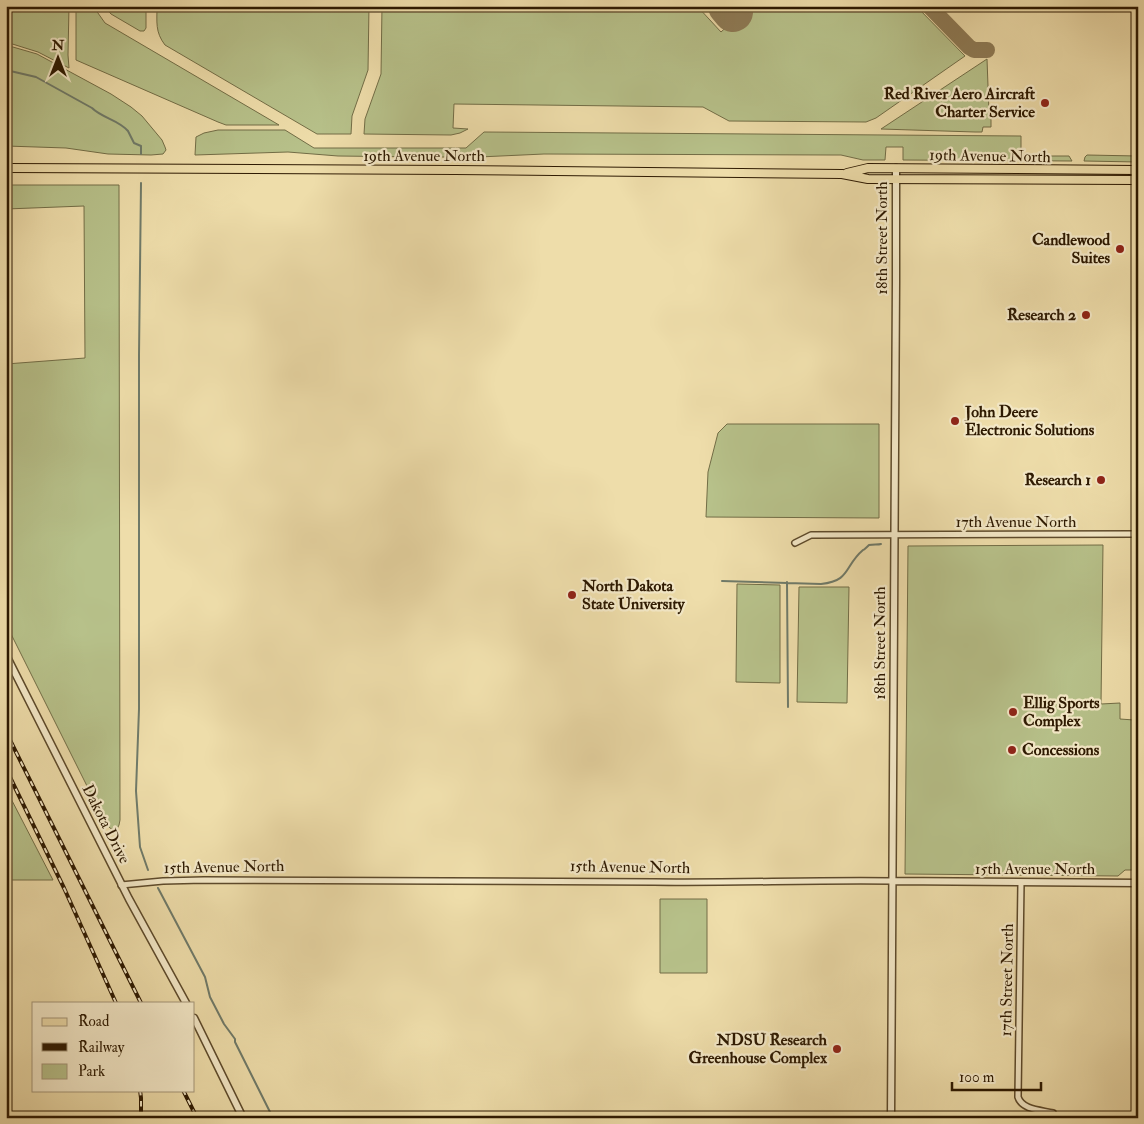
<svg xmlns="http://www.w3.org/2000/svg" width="1144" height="1124" viewBox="0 0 1144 1124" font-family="'IM FELL Double Pica',serif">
<rect width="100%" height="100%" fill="#eda"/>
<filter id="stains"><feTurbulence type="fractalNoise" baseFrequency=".004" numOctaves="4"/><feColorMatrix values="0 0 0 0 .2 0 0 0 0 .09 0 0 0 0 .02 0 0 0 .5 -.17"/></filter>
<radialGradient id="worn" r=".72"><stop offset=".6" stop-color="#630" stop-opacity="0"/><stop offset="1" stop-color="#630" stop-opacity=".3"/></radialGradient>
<path fill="#b7c18a" stroke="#726d46" d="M6 6H69L68 55 69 68 38 52 6 42Z
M76 6H93L105 23 279 125H226L218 122 76 60Z
M104 6H146V28L144 31H140L111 14Z
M157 6H369L368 70 352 116 351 134H317L165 45C155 32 157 22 157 6Z
M382 6H697L721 32 749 6H916L965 56 876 118 866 122 729 121 703 107 454 104 453 128 468 129 460 133 451 135 364 134 365 119 381 74Z
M6 45 37 54 111 94 131 107 142 116 162 140 165 147 166 150 163 154 151 155 108 154 66 148 6 146Z
M987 59 989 113 991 114V127H983L982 132H975L881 129Z
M218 130H285L314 148H466L484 132 1021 136V156H1069L1072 161 903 160V147H886L885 160H863L841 155H832L544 154 479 157H423L338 156 288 152 195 155 196 137 204 133Z
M1087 155 1138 156V162L1084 161 1085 157Z
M6 185H119L120 820 119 825 116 831 110 828 106 824 6 624V364L85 358 84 206 6 209Z
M727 424H879V518L706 517 708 472 718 433Z
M1103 545 1101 704 1120 703V719L1134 720V789L1132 790V870H1125L1118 876 905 874 908 546Z
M737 584 780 585V683L736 682Z
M799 587H849L847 703 797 702Z
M6 789 53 880H6Z
M660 899H707V973H660Z"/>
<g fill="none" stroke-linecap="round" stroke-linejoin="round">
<path stroke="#6f7a69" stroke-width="2" d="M6 70 36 77 92 108C102 118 119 120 128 131 130 135 132 139 134 143L141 146V154
M141 183 139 355V709L136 791 140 847 148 870
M722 581 821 584C851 581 844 566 863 550 864 550 868 546 869 545 873 544 878 545 881 544
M787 582 788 707
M158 888 205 977 210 997 224 1024 235 1039V1042L273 1118"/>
<path stroke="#8e7b56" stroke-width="16" d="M929 6 969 47 974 50H987
M733 12 738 6"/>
<path stroke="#8e7b56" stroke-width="40" d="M728 6 733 12"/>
<defs>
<path id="minor" d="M795 543 811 535 1138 534
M1021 882 1018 1097C1022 1110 1041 1110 1053 1113
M121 885 163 881 204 880C354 880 504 880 654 882 733 883 812 880 892 881"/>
<path id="tertiary" d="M6 655 129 899 186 1003
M892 881 1138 883
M194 1018 243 1118
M891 1118 896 282V168"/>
<path id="primary" d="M6 168 455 170 842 174 868 179 1138 180
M847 173 868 168 1138 170"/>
</defs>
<use href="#minor" stroke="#5d4a2b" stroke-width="8"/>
<use href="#tertiary" stroke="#5d4a2b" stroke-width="9"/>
<use href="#primary" stroke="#2d1901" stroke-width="10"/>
<use href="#minor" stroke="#f4e9c8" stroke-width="5"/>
<use href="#tertiary" stroke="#f4e9c8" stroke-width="6"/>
<use href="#primary" stroke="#eda" stroke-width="8"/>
<defs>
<path id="rail" d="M6 732 141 1003
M6 769 64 888 116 1003
M140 1090 141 1098V1118
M183 1090 197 1118"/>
</defs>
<use href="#rail" stroke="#2d1901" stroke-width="4"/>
<use href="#rail" stroke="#f4e9c8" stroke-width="2" stroke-dasharray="5.5" stroke-linecap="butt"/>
</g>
<g fill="#8f2418" stroke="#f4e9c8" stroke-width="2">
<circle cx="1045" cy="103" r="5"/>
<circle cx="1120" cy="249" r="5"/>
<circle cx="1086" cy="315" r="5"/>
<circle cx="955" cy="421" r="5"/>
<circle cx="1101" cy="480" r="5"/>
<circle cx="572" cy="595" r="5"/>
<circle cx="1013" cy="712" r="5"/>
<circle cx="1012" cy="750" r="5"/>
<circle cx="837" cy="1049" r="5"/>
</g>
<g text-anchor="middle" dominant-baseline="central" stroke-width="4.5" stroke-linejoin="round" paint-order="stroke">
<g font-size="16" font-weight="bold" fill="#2d1901" stroke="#f4e9c8" text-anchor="end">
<text x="1035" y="94">Red River Aero Aircraft<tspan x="1035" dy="18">Charter Service</tspan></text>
<text x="1110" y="240">Candlewood<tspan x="1110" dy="18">Suites</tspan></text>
<text x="1076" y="315">Research 2</text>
<text x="965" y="412" text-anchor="start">John Deere<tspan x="965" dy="18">Electronic Solutions</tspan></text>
<text x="1091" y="480">Research 1</text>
<text x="582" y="586" text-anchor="start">North Dakota<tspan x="582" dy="18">State University</tspan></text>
<text x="1023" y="703" text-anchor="start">Ellig Sports<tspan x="1023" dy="18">Complex</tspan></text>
<text x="1022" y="750" text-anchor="start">Concessions</text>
<text x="827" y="1040">NDSU Research<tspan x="827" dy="18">Greenhouse Complex</tspan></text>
</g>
<g font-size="16" fill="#2d1901" stroke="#f4e9c8">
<text x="424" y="156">19th Avenue North</text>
<text transform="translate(990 156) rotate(1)">19th Avenue North</text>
<text transform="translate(882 238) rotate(-90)">18th Street North</text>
<text x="1016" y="522">17th Avenue North</text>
<text transform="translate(880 643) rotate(-90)">18th Street North</text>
<text transform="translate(106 824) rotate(63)">Dakota Drive</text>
<text transform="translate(224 867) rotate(-1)">15th Avenue North</text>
<text transform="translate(630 867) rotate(1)">15th Avenue North</text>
<text x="1035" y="869">15th Avenue North</text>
<text transform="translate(1007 980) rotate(-89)">17th Street North</text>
</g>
</g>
<rect width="1144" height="1124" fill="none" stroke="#eda" stroke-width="25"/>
<rect x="8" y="8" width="1129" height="1109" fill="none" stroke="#2d1901" stroke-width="2.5"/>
<rect x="12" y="12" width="1119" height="1099" fill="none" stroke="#2d1901"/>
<rect x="32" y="1002" width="162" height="90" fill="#f4e9c8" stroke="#a49678"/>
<rect x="42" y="1018" width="25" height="8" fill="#eeddaa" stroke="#a49678"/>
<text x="78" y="1026" font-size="15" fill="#2d1901">Road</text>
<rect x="42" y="1043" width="25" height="8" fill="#2d1901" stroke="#a49678"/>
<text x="78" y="1052" font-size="15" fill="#2d1901">Railway</text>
<rect x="42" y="1064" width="25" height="15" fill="#b7c18a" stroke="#a49678"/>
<text x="78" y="1076" font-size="15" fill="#2d1901">Park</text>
<g transform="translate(58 58)" stroke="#f4e9c8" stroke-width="4" paint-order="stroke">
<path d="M0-4L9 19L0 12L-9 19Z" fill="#2d1901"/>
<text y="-8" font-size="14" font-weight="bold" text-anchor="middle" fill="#2d1901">N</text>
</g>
<path d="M952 1082v8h89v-8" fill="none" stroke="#2d1901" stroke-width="2.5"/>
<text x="959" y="1082" font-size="15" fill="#2d1901" stroke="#f4e9c8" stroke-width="4" paint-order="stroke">100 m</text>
<rect width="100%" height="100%" filter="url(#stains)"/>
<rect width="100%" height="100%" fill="url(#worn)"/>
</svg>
